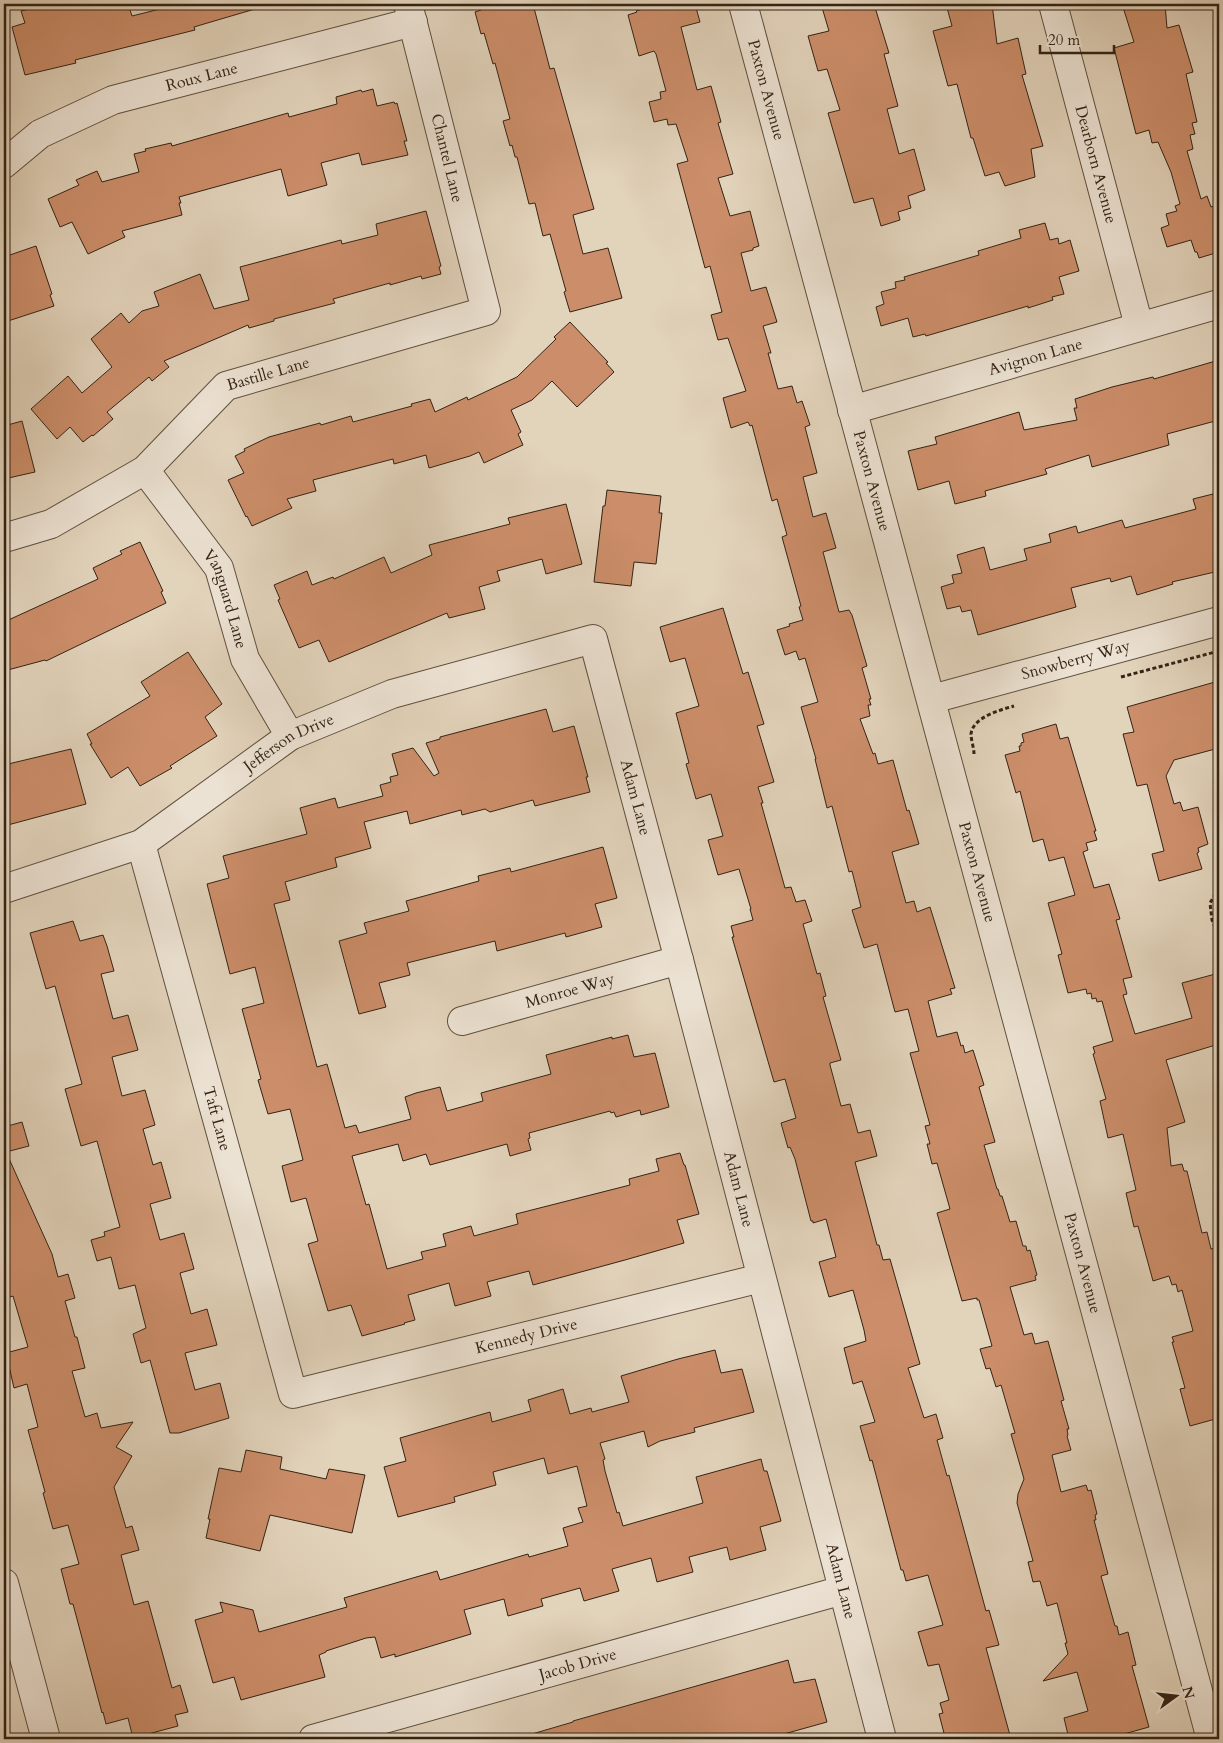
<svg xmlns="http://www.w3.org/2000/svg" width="1223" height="1743" viewBox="0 0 1223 1743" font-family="Cardo,serif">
<rect width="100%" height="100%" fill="#e2d3bb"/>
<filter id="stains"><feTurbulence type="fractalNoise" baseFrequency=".004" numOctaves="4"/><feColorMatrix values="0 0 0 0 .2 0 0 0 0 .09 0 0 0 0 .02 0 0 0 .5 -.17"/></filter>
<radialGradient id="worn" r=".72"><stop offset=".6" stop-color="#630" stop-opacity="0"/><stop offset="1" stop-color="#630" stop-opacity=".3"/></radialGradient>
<path fill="#cc8e6a" stroke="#332315" d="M50 4H128L132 16 168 7 167 4H254L255 9 204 24 194 27 195 30 75 60 76 63 25 75 12 27 25 23 21 11Z
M479 4H533L550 69 554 68 594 209 573 215 583 254 608 248 622 298 570 312 564 292 566 291 550 234 543 236 535 203 529 204 517 157H515L512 145 510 146 503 121 510 119 495 63 493 64 484 33 481 34 475 12 481 10Z
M659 4H695L700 22 681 27 697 90 711 86 721 122 718 123 733 174 718 178 730 216 750 211 759 246 753 248V250L741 253 751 291 766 287 777 322 763 326 771 353H768L778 389 792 386 797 403 802 401 810 425 805 427 817 473 803 477 813 517 826 513 836 548 823 552 839 612 849 610 852 615 867 666 862 668 871 699H869L871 705H868L870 716 860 719 873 754 875 753 878 764 893 760 907 811 909 810 919 844 892 852 906 903 914 901 917 912 930 907 955 988 950 989 952 994 928 1001 937 1037 957 1032 961 1046 963 1045 965 1053 973 1050 984 1085 979 1087 995 1142 984 1145 997 1189H998L1000 1196H1002L1010 1222 1016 1221 1023 1246H1026L1027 1251 1030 1250 1037 1275 1035 1276 1036 1280 1010 1287 1024 1335 1032 1333 1035 1344 1048 1341 1064 1400 1061 1401 1069 1429H1067L1068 1435 1067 1436 1071 1450 1052 1455 1061 1492 1086 1485 1088 1491 1091 1490 1097 1514 1095 1515 1096 1520H1094L1108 1574 1101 1576 1115 1626H1117L1119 1635 1128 1632 1136 1665 1132 1666 1149 1727 1124 1734 1125 1739H1069L1064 1718 1088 1711 1077 1672 1043 1681 1068 1654 1065 1643H1067L1057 1603 1047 1606 1040 1581 1033 1582 1028 1562 1033 1561 1017 1503 1018 1494 1024 1479 1011 1434 1015 1433 1001 1385 996 1387 990 1368 986 1369 980 1349 992 1346 979 1300H977V1298L962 1301 937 1213 950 1209 937 1163 932 1164 927 1144H930L925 1126 930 1125 910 1053 919 1051 908 1009 895 1012 877 944 864 948 852 910 861 907 852 871 849 872 832 806 827 808 815 759H816L801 707 818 702 805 658 799 660 796 651 785 655 777 630 790 626 789 624 803 620 799 607 801 606 782 537 787 535 777 499 772 501 752 425 750 426 748 422 731 428 723 398 746 391 728 338 718 340 711 315 722 312 710 266 705 268 677 164 688 161 676 124 668 125 667 119 654 122 649 102 661 99 660 92 666 91 656 54 654 51 639 56 628 15 637 12 636 11Z
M821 4H874L889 53 884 54 898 106 887 109 899 154 914 149 925 190 908 196 911 208 898 212 900 220 881 226 873 198 854 203 828 113 840 110 827 69 818 71 808 36 829 31Z
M946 4H992L997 44 1018 38 1026 74 1022 75 1043 146 1031 149 1035 177 1005 186 999 172 985 176 973 138H971L957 84 948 86 933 31 952 26Z
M1122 4H1165L1167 28 1179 25 1193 72 1186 74 1197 122 1192 123 1195 134 1190 135 1193 149 1187 151 1201 199 1207 196 1211 207 1219 204V252L1199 258 1197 252H1195L1191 240 1167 247 1161 228 1169 225 1166 214 1177 211 1175 206 1180 204 1171 172 1158 142 1152 143 1149 130 1136 134 1114 48 1134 42Z
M373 89 377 106 394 102 395 104 397 103 407 141H404L408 155 362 165 359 153 321 163 327 185 288 196 281 169 179 197 181 203H179L182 215 122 231 125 237 88 254 72 222 60 227 48 199 79 185 76 180 97 171 102 182 139 172 134 154 146 151 145 149 171 143 172 146 288 113 289 117 337 104 336 97 361 90 362 92Z
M426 211 441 266 439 267 441 274 422 279 421 276 390 285V283L333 299 335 303 274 319V321L249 328 248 325 164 361 169 367 152 381 149 377 107 412 113 419 93 436 92 435 83 442 70 427 57 439 31 409 68 376 82 393 112 367 91 339 121 313 129 323 142 311 159 306 154 292 200 274 214 309 249 300 240 267 341 240 342 244 378 235 376 224Z
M1045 223 1050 240 1058 238 1059 244 1070 240 1079 271 1059 277 1064 294 1052 297 1053 300 1028 308V306L926 336 925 334 913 337 908 318 881 326 876 307 884 304 881 292 896 288 895 282 905 280 904 277 979 255 978 251 1021 238 1019 230Z
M36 246 52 294 50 295 54 306 8 321 4 309V257Z
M570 322 608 362 606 363 614 372 577 407 552 381 532 400 511 410 521 432 518 434 523 445 484 463 479 452 470 456 429 468 426 455 394 464 393 459 313 480 316 491 287 499 292 508 252 526 247 516 246 517 228 480 244 473 235 456 245 451 244 449 269 437 320 423 321 425 351 416 353 422 412 406 411 404 430 399 435 412 467 397 468 400 517 377 556 339 554 337Z
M1219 360V420L1167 434 1169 445 1092 467 1089 455 1045 469 1047 474 985 491 986 496 955 504 949 481 918 490 908 451 937 444 935 437 1019 412 1024 430 1077 420 1074 408H1077L1075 399 1112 387 1153 377 1154 379Z
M22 421 35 472 4 479V426Z
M607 490 661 496 659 513H662L656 564 634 562 631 586 594 582 603 506H605Z
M1213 494 1215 504 1219 503V571L1172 582 1173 584 1137 595 1131 576 1111 582 1110 578 1071 588 1076 607 978 635 971 610 962 612 960 606 947 609 941 587 954 583 952 575 962 573 957 555 984 547 990 570 1027 560 1024 549 1051 542 1049 534 1076 526 1078 533 1122 520 1125 528 1196 509 1193 499Z
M566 504 582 564 546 574 542 559 497 571 500 581 479 587 485 609 449 618 447 613 329 662 319 640 299 648 278 600 280 599 274 585 307 571 312 585 333 577 334 579 384 557 391 573 432 555 429 545 510 524 508 518Z
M140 542 163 591 161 592 166 603 46 661 45 660 4 671V622L98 579 93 568 122 554 120 551Z
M723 608 743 674 748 672 764 724 757 726 774 782 758 787 763 803H761L785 888 791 887 796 902 805 900 812 921 803 924 817 974 820 973 826 996 823 997 841 1060 830 1063V1065L841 1106 850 1104 858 1133 870 1130 877 1156 855 1162 877 1245H879L883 1260 890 1259 920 1364 908 1368 924 1418 936 1414 943 1438 937 1440 947 1476 949 1475 986 1611 989 1610 999 1645 986 1648 1011 1739H951L950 1735 945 1737 939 1714 943 1713 940 1703 949 1700 939 1664 928 1666 918 1632 943 1625 928 1575 906 1581 903 1570H901L872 1460 870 1461 860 1426 875 1422 862 1381 853 1384 844 1348 866 1341 864 1330 853 1290 829 1297 819 1262 836 1257 826 1219 813 1223V1221H811L795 1159 790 1147 788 1148 781 1123 796 1118 785 1079 774 1082 732 937H734L731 926 753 920 750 909H751L739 869 718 875 708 840 723 836 711 794 696 799 686 764 689 763 676 713 699 706 685 658 670 662 660 627Z
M188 652 222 704 205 717 217 736 170 766 172 768 140 786 128 767 111 778 90 744H92L87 734 150 696 141 682Z
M1215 682V684L1219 683V748L1174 760 1166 776 1174 804 1180 802 1183 811 1198 807 1208 844 1198 848 1199 852 1197 853 1202 869 1159 881 1152 854 1164 851 1147 784 1137 786 1123 734 1134 732 1127 707Z
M546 709 553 732 574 726 588 777H586L590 792 535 806 533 800 490 812 485 809 462 815 461 810 410 824 407 811 364 822 371 848 335 858 337 867 285 882 290 900 274 904 317 1067 327 1064 345 1128 356 1125 359 1133 411 1119 405 1097 416 1093 440 1087 447 1111 483 1101 481 1093 551 1074 546 1055 612 1037V1039L628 1035 634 1057 655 1053 669 1107 641 1115 640 1110 616 1117 614 1112 611 1113 610 1111 529 1133 530 1138 528 1139 531 1150 510 1156 507 1144 430 1165 426 1154 403 1161 398 1144 352 1156 366 1205 369 1204 387 1269 423 1259 421 1252 446 1246 443 1234 471 1226 474 1236 518 1224 516 1214 630 1185 629 1179 659 1171 656 1159 680 1153 684 1165H685L699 1214 677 1220 684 1243 625 1260 533 1285 529 1271 487 1282 491 1296 455 1306 449 1283 408 1295 415 1320 404 1323 405 1324 362 1336 351 1305 328 1311 308 1244 318 1241 306 1198 291 1202 282 1166 303 1160 290 1109 268 1114 258 1080 261 1079 242 1009 264 1003 255 967 230 974 207 884 229 878 223 856 307 834 300 808 335 798 338 808 383 796 380 785 391 782 390 777 398 775 392 754 413 748 434 776 439 773 426 743 440 739V737Z
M1056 724 1060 739 1068 737 1096 831H1094L1097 840 1086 843 1088 850 1083 852 1094 888 1109 884 1120 919 1116 920 1132 977 1123 979 1127 994 1123 995 1135 1034 1192 1018 1182 983 1219 973V1044L1166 1060 1185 1122 1167 1128 1171 1166 1182 1164 1184 1171H1187L1202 1233 1207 1232 1211 1249 1219 1247V1418L1190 1426 1180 1389 1185 1388 1172 1342H1174L1172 1337 1193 1331 1182 1290 1178 1292 1176 1284 1172 1285 1169 1276 1153 1281 1138 1226 1134 1227 1126 1193 1136 1190 1123 1134 1108 1138 1100 1101 1106 1099 1093 1054 1095 1053 1093 1047 1113 1041 1102 1001 1097 1002 1096 998 1092 999 1091 993 1087 994 1086 989 1068 993 1058 955 1062 954 1048 903 1075 895 1064 857 1049 861 1043 839 1033 842 1020 791 1016 793 1005 755 1020 751 1019 746H1021V743L1024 742 1022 734Z
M71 749 86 804 4 826V765Z
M603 847 617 898 595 904 602 927 566 937 565 933 497 951 495 941 407 963 410 975 379 983 386 1007 359 1014 339 941 367 933 364 923 409 911 406 901 479 881 478 876 510 868 511 872Z
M73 921 80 941 103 935 107 946 114 971 101 974 113 1019 128 1015 138 1050 112 1057 122 1096 145 1090 155 1125 143 1129 153 1165 161 1162 171 1198 150 1204 160 1240 184 1233 194 1269 180 1273 191 1314 207 1309 217 1345 185 1353 195 1390 220 1383 229 1418 179 1433H170L150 1360 141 1363 133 1334 146 1328 135 1285 119 1289 111 1257 97 1261 91 1240 105 1236 104 1232 120 1227 97 1141 81 1146 65 1089 82 1084 55 986 46 989 30 933Z
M22 1122 29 1146 6 1152 52 1254 58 1277 68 1274 75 1298 65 1301 75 1337H77L85 1368 72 1371 85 1417 97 1413 101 1428 133 1422 116 1447 132 1456 114 1487 126 1528 132 1526 139 1550 121 1555 134 1605 148 1601 172 1688 180 1685 188 1712 175 1715 178 1726 133 1738 128 1718 106 1724 103 1712 102 1713 73 1604H70L61 1569 79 1564 68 1525 53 1529 43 1493 45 1492 28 1430 38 1427 27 1384 14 1388 6 1353 28 1347 13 1296 4 1299V1127Z
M715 1350 721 1373 742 1369 754 1412 694 1428 695 1432 660 1441 648 1447 644 1431 600 1443 605 1459 603 1460 605 1471 617 1513 619 1512 623 1526 703 1503 696 1477 761 1459 764 1471H767L781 1521 760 1527 766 1550 730 1560 727 1547 689 1557 693 1572 657 1582 651 1558 612 1569 619 1591 584 1601 580 1588 541 1599 543 1606 508 1616 504 1599 464 1610 471 1634 395 1657V1654L381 1658 375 1637 366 1638 326 1651V1652L319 1655 325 1677 241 1700 234 1677 213 1683 195 1620 223 1612 220 1602 253 1610 259 1632 347 1607 344 1598 437 1571 440 1580 528 1554 529 1557 568 1546 563 1528 583 1522 578 1508 587 1506 577 1466 548 1474 544 1458 493 1472 496 1485 454 1497 455 1502 398 1517 384 1467 406 1461 400 1438 490 1412 492 1422 531 1411 528 1400 563 1389 570 1414 591 1408 592 1412 629 1402 621 1376 678 1359Z
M246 1450 282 1457 280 1469 326 1479 329 1469 365 1475 352 1533 270 1515 260 1551 206 1538 210 1519H208L219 1468 241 1472Z
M788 1660 794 1683 815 1679 827 1722 766 1739H533L532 1734 573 1722V1721Z"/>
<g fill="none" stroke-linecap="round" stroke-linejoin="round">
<defs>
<g id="street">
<path id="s1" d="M743 4 1211 1739"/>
<path id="s2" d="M1053 4 1139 326"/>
<path id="s3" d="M4 164 40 134 113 100 413 22"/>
<path id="s4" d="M852 410 1219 304"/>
<path id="s5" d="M145 470 219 568 245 659 290 736"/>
<path id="s6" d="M4 538 51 524 145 470 226 386 486 311 408 4"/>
<path id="s7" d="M932 699 1219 621"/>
<path id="s8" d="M141 844 293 1394 761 1278"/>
<path id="s9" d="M4 889 141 844 290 736 392 694 593 639 679 960 882 1739"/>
<path id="s10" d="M462 1021 679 960"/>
<path d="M4 1583 46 1739"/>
<path id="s11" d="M313 1739 843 1590"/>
</g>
</defs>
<use href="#street" stroke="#5f4f3e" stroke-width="30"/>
<path stroke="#332315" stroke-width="3" stroke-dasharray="4 2.5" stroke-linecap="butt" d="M1121 677 1219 651
M974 754C974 748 971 740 971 734 973 717 1000 710 1014 706
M1219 888 1210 903 1212 920 1219 937"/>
<use href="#street" stroke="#ece2d3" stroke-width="28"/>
</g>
<g text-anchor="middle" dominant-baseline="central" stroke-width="4" stroke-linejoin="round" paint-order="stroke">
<g font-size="16" fill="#332315" stroke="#ece2d3">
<text stroke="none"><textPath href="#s3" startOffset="219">Roux Lane</textPath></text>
<text stroke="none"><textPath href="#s1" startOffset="89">Paxton Avenue</textPath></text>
<text transform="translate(447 158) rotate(76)">Chantel Lane</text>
<text stroke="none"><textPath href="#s2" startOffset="166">Dearborn Avenue</textPath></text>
<text stroke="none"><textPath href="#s4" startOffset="191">Avignon Lane</textPath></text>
<text stroke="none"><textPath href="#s6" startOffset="318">Bastille Lane</textPath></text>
<text stroke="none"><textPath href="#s1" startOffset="494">Paxton Avenue</textPath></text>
<text stroke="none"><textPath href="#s5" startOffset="154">Vanguard Lane</textPath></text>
<text stroke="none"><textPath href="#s7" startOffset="149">Snowberry Way</textPath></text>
<text stroke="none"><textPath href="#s9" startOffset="324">Jefferson Drive</textPath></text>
<text stroke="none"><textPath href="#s9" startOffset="811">Adam Lane</textPath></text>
<text stroke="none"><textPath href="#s1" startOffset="899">Paxton Avenue</textPath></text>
<text stroke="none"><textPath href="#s10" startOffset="112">Monroe Way</textPath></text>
<text stroke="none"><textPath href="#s8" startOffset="285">Taft Lane</textPath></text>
<text stroke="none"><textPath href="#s9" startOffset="1216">Adam Lane</textPath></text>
<text stroke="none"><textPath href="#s1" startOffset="1304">Paxton Avenue</textPath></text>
<text stroke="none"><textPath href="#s8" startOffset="811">Kennedy Drive</textPath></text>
<text stroke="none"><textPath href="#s9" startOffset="1621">Adam Lane</textPath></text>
<text stroke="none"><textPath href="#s11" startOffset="275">Jacob Drive</textPath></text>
</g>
</g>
<rect width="1223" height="1743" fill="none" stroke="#e2d3bb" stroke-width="20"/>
<rect x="5" y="5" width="1213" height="1733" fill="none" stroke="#332315" stroke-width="2.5"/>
<rect x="10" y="10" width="1203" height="1723" fill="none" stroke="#332315"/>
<g transform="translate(1176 1696) rotate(75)" stroke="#ece2d3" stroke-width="4" paint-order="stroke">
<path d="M0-4L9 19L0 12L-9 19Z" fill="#332315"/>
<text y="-8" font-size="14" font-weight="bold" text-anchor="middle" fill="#332315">N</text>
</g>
<path d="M1040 45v8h74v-8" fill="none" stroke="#332315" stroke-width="2.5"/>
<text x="1048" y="45" font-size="15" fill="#332315" stroke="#ece2d3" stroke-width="4" paint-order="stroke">20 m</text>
<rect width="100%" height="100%" filter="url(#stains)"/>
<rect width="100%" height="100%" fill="url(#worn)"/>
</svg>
